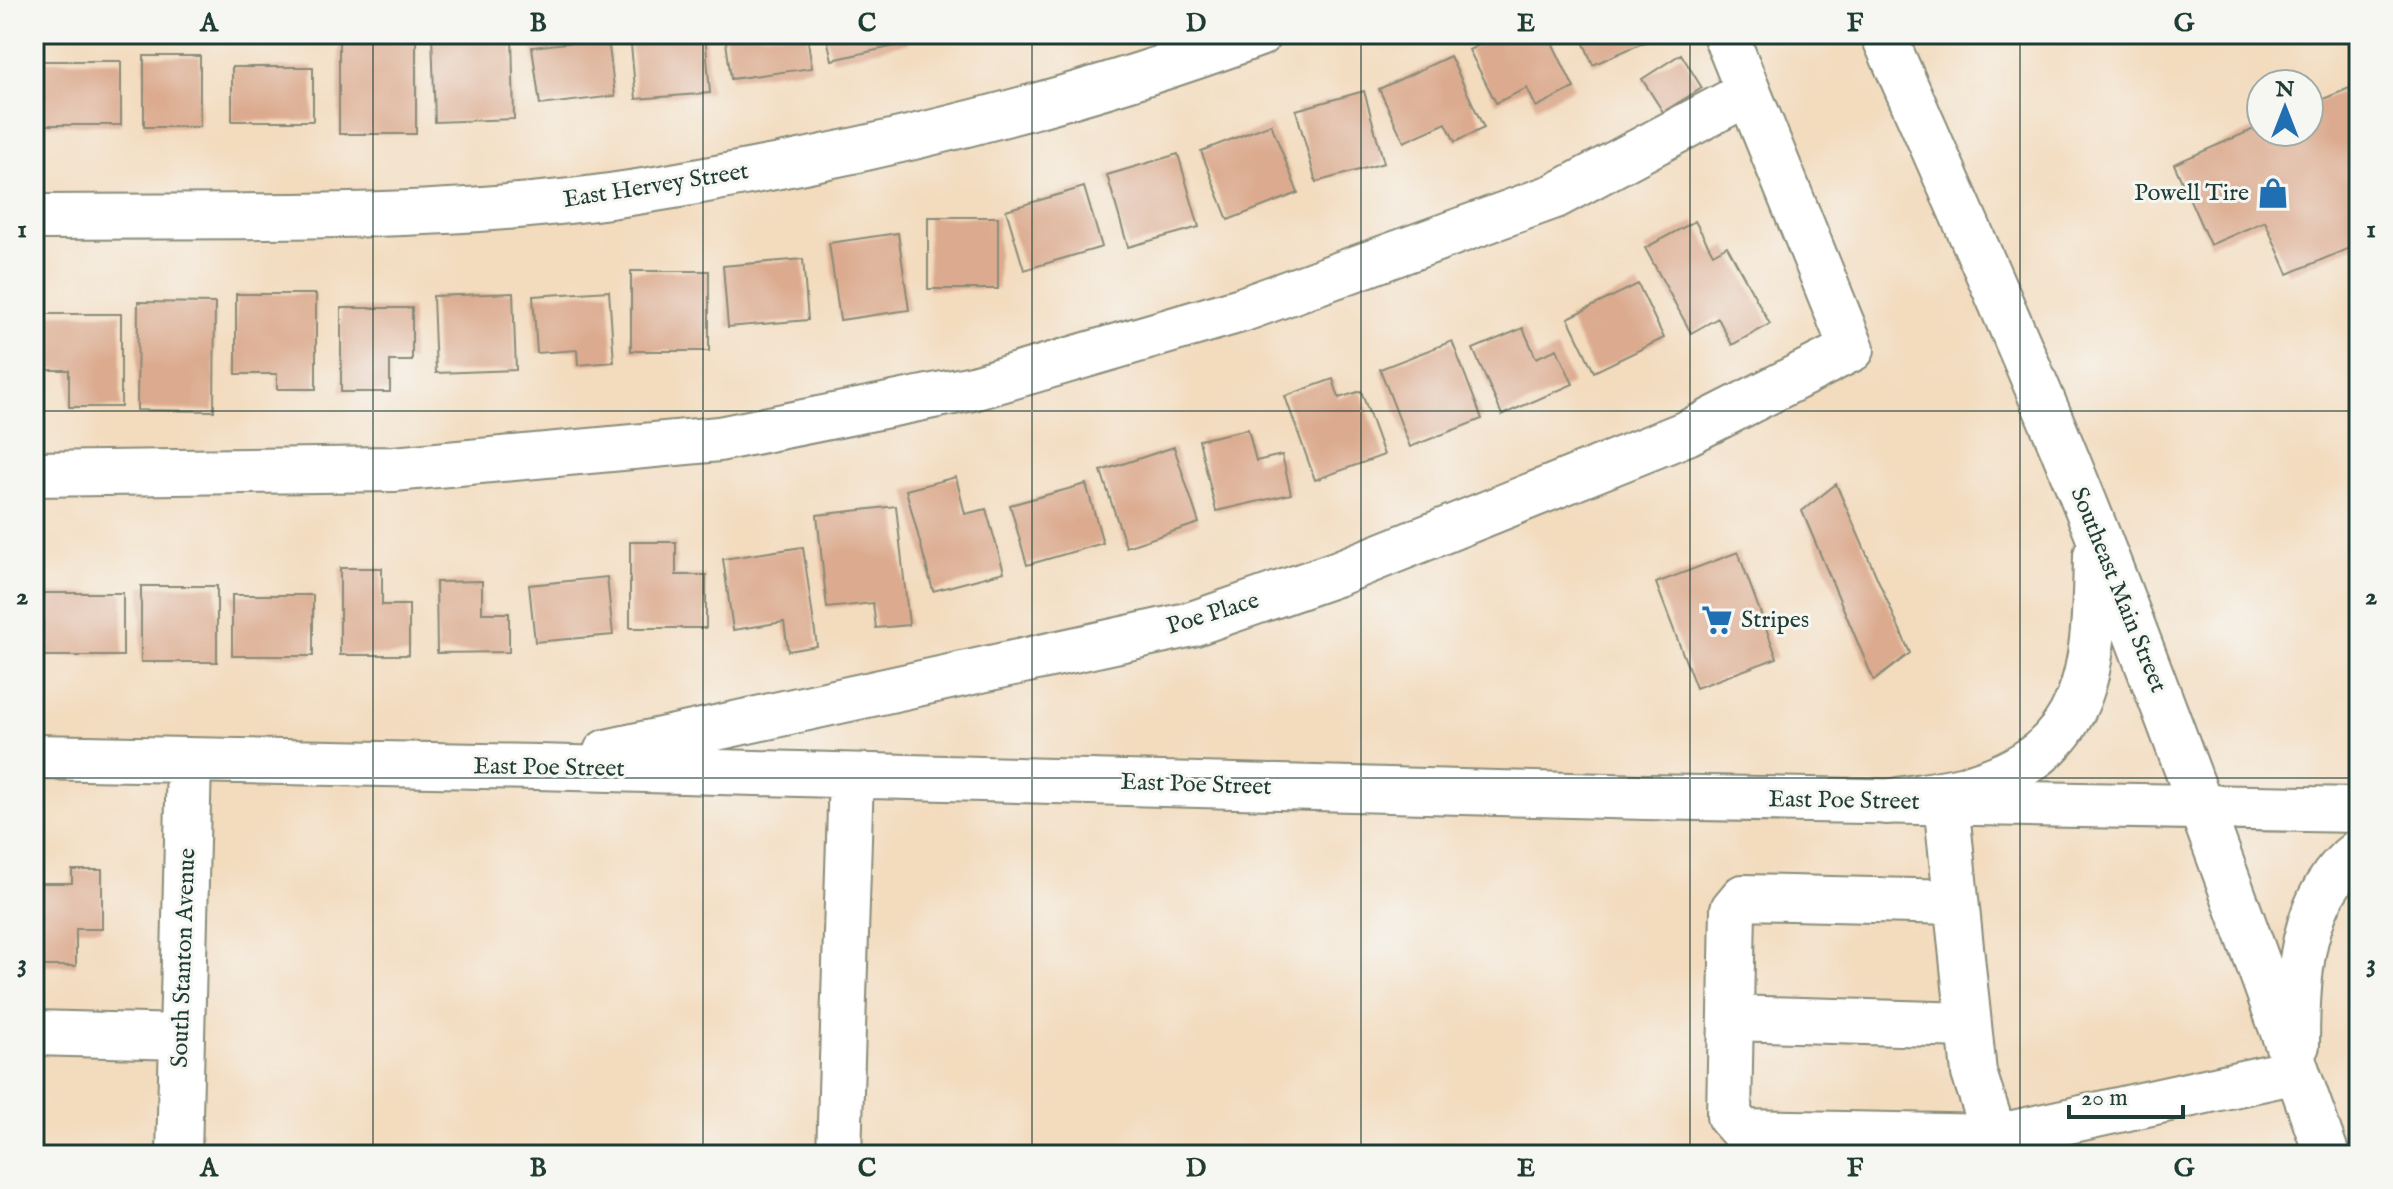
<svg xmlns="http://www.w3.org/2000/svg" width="2393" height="1189" viewBox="0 0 2393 1189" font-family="'IM FELL English',serif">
<rect width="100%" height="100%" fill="#f6f6f2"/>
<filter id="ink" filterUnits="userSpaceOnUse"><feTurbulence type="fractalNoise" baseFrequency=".0125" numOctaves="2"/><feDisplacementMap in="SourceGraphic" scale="16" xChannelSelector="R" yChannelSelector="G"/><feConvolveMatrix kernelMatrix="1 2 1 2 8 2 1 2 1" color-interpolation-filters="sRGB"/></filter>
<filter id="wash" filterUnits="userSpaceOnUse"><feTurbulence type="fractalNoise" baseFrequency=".006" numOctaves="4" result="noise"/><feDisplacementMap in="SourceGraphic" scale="32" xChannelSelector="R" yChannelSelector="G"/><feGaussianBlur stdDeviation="1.8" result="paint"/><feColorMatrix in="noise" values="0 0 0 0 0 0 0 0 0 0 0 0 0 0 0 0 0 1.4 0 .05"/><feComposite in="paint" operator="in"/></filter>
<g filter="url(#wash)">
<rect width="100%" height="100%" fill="#f3dbbe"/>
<g id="blocks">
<path fill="#dcab8f" d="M339 34H416V134H339Z
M432 34H512L514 119 435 122Z
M630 34H705L710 93 636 99Z
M725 34H807L812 68 731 79Z
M826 34H906L908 43 832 60Z
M1501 34H1548L1574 88 1536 107 1527 88 1496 103 1469 50Z
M1580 34H1663L1593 65Z
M608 38 615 96 540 105 532 47Z
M1681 54 1702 88 1663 112 1642 79Z
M144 56H200V127H144Z
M1450 56 1484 128 1455 142 1446 123 1404 142 1379 89Z
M42 61H121V125H42Z
M232 67H313V121H232Z
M2359 84V244L2288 274 2265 221 2210 245 2174 164 2261 126V132H2309V105Z
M1364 91 1384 163 1316 182 1296 110Z
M1271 124 1298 193 1228 220 1201 151Z
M1178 154 1199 227 1128 247 1107 175Z
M1084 187 1102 247 1024 270 1006 210Z
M928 217H998V289H928Z
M1695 221 1713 254 1727 246 1770 324 1732 345 1718 318 1691 333 1645 248Z
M898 233 909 310 840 320 829 243Z
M803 259 808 320 728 327 723 266Z
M631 271H709V351H631Z
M1638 284 1664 338 1594 372 1568 318Z
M609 291 614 362 578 365 577 350 537 353 533 296Z
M513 293 516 370 436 373 433 296Z
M236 294H316V389H277V374H236Z
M138 302 215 303 214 411 137 410Z
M341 308H412V361H390V392H341Z
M43 314H121V407H69V370H43Z
M1523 328 1536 358 1557 349 1573 384 1502 415 1473 349Z
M1452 341 1482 419 1410 447 1380 369Z
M1333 379 1339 398 1361 391 1384 455 1315 480 1285 396Z
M1248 429 1256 461 1282 455 1291 494 1216 511 1199 440Z
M1174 447 1199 523 1126 547 1101 471Z
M956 477 965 514 986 509 1004 572 933 591 906 490Z
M1086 484 1103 543 1027 565 1010 505Z
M1836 484 1910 653 1874 681 1802 511Z
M896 506 909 625 876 628 873 603 827 608 817 515Z
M630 542H676V575H706V628H630Z
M803 547 817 646 788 651 784 622 733 630 723 559Z
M1738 552 1777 658 1696 688 1656 583Z
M340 568H382V605H409V655H340Z
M607 577 613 635 535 642 529 585Z
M482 581V613H509V652L437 653 436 582Z
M141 586H217V662H141Z
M43 593H123V656H43Z
M232 595H313V656H232Z
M72 870H102V929H76V966H34V883H72Z"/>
</g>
</g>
<g filter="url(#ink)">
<use href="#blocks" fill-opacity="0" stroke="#898c79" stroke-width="2"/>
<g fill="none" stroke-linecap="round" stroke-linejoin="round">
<defs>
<path id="minor" d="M34 217C209 215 386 221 560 202 639 194 717 178 795 163 952 131 1109 90 1259 34
M34 474 394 469 719 439 973 388 1241 310 1555 196 1748 93
M606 752 1192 624 1336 574 1687 433 1852 349 1725 34
M34 757 537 767 1645 797 2359 810
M1946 802 1974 1073 1995 1137V1155
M1956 902 1743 897 1733 909 1729 1116 1743 1132 1995 1137 2297 1071
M1731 1018 1969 1025
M34 1033 182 1037
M179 1155 189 762
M839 1155 851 776"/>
<path id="major" d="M1883 34C1956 201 2031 367 2098 536 2178 741 2253 947 2327 1155
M1887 802C1913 797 1941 794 1966 788 2093 754 2094 666 2096 555
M2297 1045C2297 979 2300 895 2359 851"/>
</defs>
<use href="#minor" stroke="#898c79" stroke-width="48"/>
<use href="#major" stroke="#898c79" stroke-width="48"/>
<use href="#minor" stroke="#fff" stroke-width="44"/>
<use href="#major" stroke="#fff" stroke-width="44"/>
</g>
</g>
<path fill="none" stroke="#1f3d34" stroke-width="2" stroke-opacity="0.55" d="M373 34V1155M703 34V1155M1032 34V1155M1361 34V1155M1690 34V1155M2020 34V1155M34 411H2359M34 778H2359"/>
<defs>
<symbol id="shop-bare" viewBox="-9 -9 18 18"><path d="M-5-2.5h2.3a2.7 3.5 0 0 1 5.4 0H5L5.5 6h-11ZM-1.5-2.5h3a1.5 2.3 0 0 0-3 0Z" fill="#1f6fb2" stroke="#f6f6f2" stroke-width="2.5" paint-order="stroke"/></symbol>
<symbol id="supermarket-bare" viewBox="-9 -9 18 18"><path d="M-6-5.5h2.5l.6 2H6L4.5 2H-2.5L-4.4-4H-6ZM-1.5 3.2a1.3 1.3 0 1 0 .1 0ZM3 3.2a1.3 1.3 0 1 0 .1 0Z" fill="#1f6fb2" stroke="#f6f6f2" stroke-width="2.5" paint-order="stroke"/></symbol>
</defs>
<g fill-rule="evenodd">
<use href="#shop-bare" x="2251" y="171" width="44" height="44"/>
<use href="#supermarket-bare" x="1695" y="598" width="44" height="44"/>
</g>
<g text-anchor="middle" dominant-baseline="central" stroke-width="6" stroke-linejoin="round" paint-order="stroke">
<g font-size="24" fill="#1f3d34" stroke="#f6f6f2">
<text transform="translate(656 186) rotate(-9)">East Hervey Street</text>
<text transform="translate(2118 590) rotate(68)">Southeast Main Street</text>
<text transform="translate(1213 614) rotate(-17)">Poe Place</text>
<text transform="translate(549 768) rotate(1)">East Poe Street</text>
<text transform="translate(1196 785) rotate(2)">East Poe Street</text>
<text transform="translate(1844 801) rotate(1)">East Poe Street</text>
<text transform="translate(184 958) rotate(-88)">South Stanton Avenue</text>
</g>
<g font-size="24" fill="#1f3d34" stroke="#f6f6f2" text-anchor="end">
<text x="2249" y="193">Powell Tire</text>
<text x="1741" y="620" text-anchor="start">Stripes</text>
</g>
</g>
<rect width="2393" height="1189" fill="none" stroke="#f6f6f2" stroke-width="88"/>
<g transform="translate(2285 108)"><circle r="38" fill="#f6f6f2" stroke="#a0aca6" stroke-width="2"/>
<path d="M0-6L14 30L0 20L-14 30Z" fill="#1f6fb2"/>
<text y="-12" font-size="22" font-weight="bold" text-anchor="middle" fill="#1f3d34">N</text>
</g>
<path d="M2069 1105v12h114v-12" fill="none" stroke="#1f3d34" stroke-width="4"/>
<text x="2081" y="1105" font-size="24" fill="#1f3d34" stroke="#f6f6f2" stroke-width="6" paint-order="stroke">20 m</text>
<rect x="44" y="44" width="2305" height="1101" fill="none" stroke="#1f3d34" stroke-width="3"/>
<g font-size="26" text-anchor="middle" font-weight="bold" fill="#1f3d34">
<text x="209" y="31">A</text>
<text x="538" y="31">B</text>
<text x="867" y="31">C</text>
<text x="1196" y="31">D</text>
<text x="1526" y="31">E</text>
<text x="1855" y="31">F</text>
<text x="2184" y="31">G</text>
<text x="22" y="237">1</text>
<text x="2371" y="237">1</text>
<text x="22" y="604">2</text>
<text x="2371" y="604">2</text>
<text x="22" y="971">3</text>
<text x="2371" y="971">3</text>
<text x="209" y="1176">A</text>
<text x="538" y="1176">B</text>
<text x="867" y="1176">C</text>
<text x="1196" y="1176">D</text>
<text x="1526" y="1176">E</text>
<text x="1855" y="1176">F</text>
<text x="2184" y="1176">G</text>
</g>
</svg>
